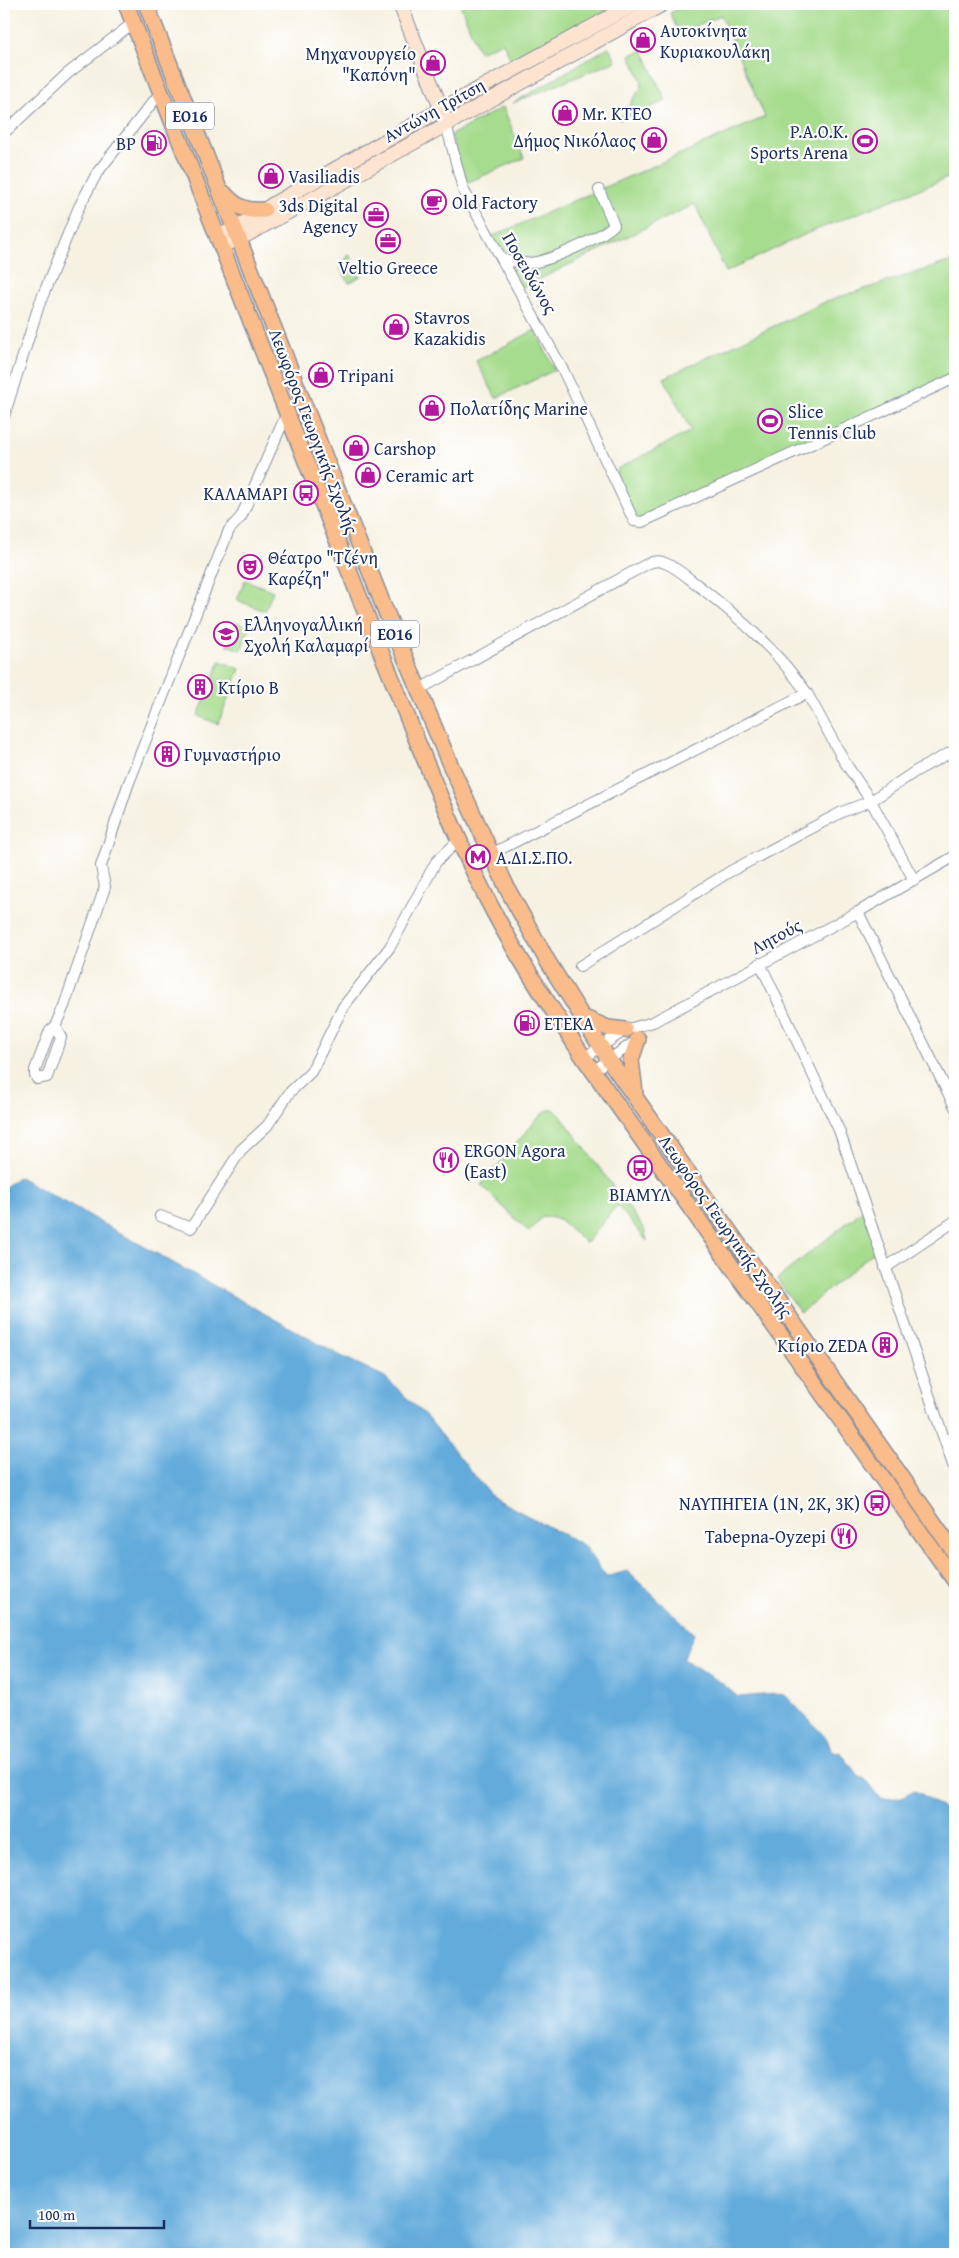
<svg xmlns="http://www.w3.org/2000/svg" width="959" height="2258" viewBox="0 0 959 2258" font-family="'Gentium Book Plus',serif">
<rect width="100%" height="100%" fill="#fff"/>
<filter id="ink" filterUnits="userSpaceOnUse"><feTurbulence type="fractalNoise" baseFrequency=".02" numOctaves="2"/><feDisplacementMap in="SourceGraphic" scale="10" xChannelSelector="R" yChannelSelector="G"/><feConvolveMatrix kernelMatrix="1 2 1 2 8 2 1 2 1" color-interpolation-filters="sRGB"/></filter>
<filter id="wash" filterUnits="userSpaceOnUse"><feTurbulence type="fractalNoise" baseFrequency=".0096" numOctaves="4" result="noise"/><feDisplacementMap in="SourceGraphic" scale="20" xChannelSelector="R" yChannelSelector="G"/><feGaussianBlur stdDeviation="1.12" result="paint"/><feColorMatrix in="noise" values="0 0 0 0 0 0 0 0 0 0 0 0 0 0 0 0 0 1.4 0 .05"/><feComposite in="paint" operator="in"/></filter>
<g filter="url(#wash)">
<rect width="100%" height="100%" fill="#f6f1e1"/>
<path fill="#a6dc8d" stroke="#608676" d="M460 4H619L512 63 503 42 479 52Z
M688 4H955V175L808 233 726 272 695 204 521 288 491 237 765 117 721 15 679 33 670 13Z
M609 47 616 61 513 103Z
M643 50 666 101 619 120 641 88 642 81 630 55Z
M503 107 524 158 466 183 451 135Z
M349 254 361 276 349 283 340 268Z
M955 260V375L632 524 617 482V469L691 431 664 378 827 301Z
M535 330 555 370 496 398 476 361Z
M245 580 273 591 265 611 237 600Z
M237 622 250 628 241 650 227 645Z
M220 661 240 669 218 724 198 716Z
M554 1109 561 1116 640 1223 645 1232 647 1241 617 1205 586 1243 559 1219 543 1216 529 1232 481 1185 538 1118 546 1111Z
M863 1210 876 1250 800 1313 777 1279Z"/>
<path fill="#64abdb" stroke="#406d9c" d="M19 1177 337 1354 385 1377 428 1418 492 1497 583 1545 606 1577 627 1571 694 1634 683 1659 723 1684 738 1697 776 1694 785 1695 827 1739 831 1750 841 1753 859 1777 865 1779 880 1799 899 1798 913 1791 920 1793 955 1817V2254H4V1187Z"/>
</g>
<g filter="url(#ink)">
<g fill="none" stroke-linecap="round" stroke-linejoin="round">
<defs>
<path id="street" d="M446 124 463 189 564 372 634 521 642 522 955 378
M4 133 67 74 133 23
M503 259C512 261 522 264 530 263 551 261 598 239 614 225L599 190
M4 416 39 305 79 207 97 173 160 93
M418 690 647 564C653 561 659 560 665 563 678 568 689 579 700 587 740 618 777 651 807 693
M491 854 807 693 844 761 871 801 914 880
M858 912 955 1107
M760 963 839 1130 955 1471
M580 966 729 872 842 812 871 801 916 771 955 750
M55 1026 61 1037 47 1077 37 1079 35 1075V1070L50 1030 55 1026 64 1006 105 887 101 866 128 785 229 530 241 517 287 413
M584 1058 625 1030 653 1022 858 912 955 856
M593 1071 637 1040
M160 1216 191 1228 241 1150 267 1126 290 1092 311 1072 343 1007 390 947 436 862 459 840
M885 1268 955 1221"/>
<path id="secondary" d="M400 4 444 116
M217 237 235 229 275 203 442 109 634 4
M221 246 239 239 321 194 663 4"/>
<path id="primary" d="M126 4 381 652C415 735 447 819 487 899 515 954 550 1006 584 1058L955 1581
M146 4 384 607 449 762 509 892 548 962 609 1060 955 1553
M224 193C235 206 246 212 264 210
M582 1017 608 1028 625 1030
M635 1093 631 1060 638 1039"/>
</defs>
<use href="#street" stroke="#8890a0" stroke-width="12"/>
<use href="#secondary" stroke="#8890a0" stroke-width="16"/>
<use href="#primary" stroke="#8890a0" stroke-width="18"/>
<use href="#street" stroke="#fff" stroke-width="10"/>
<use href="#secondary" stroke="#fde4d0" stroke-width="14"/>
<use href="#primary" stroke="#f9bc8a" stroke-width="15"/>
</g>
</g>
<defs>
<symbol id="shop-ring" viewBox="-11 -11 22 22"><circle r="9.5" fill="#fff" stroke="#b5179e" stroke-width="1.5"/><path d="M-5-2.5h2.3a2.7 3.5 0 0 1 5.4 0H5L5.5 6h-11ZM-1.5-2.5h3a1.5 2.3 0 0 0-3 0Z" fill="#b5179e"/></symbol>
<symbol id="stadium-ring" viewBox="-11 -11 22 22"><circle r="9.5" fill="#fff" stroke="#b5179e" stroke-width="1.5"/><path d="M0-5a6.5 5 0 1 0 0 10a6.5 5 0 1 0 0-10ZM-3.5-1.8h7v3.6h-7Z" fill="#b5179e"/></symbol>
<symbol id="fuel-ring" viewBox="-11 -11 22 22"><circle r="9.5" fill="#fff" stroke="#b5179e" stroke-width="1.5"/><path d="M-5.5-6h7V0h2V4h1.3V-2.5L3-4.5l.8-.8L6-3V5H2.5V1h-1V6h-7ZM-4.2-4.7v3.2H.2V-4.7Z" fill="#b5179e"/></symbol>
<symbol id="cafe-ring" viewBox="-11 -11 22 22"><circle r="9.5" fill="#fff" stroke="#b5179e" stroke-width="1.5"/><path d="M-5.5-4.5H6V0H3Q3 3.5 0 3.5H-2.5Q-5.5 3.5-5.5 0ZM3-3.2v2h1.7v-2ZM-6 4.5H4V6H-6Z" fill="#b5179e"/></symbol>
<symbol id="office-ring" viewBox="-11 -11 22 22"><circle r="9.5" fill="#fff" stroke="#b5179e" stroke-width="1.5"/><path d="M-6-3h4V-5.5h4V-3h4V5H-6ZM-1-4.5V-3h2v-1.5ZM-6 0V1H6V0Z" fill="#b5179e"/></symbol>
<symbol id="bus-ring" viewBox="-11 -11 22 22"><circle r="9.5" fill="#fff" stroke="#b5179e" stroke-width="1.5"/><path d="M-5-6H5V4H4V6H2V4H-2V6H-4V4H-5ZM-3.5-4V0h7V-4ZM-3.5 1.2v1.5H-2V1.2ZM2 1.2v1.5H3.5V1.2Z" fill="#b5179e"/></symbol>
<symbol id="theatre-ring" viewBox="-11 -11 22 22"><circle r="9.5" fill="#fff" stroke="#b5179e" stroke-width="1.5"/><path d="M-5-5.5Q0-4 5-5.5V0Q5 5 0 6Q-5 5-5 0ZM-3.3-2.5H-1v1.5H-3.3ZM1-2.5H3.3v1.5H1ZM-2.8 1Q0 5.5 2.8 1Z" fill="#b5179e"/></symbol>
<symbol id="school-ring" viewBox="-11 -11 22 22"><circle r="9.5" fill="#fff" stroke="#b5179e" stroke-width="1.5"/><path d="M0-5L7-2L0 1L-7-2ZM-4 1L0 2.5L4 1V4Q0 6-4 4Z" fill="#b5179e"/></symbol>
<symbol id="building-ring" viewBox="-11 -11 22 22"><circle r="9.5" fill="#fff" stroke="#b5179e" stroke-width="1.5"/><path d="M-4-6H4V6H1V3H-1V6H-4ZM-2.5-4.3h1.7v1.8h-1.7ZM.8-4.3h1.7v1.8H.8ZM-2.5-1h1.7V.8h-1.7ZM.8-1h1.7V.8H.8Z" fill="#b5179e"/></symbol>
<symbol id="metro-ring" viewBox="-11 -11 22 22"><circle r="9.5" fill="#fff" stroke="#b5179e" stroke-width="1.5"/><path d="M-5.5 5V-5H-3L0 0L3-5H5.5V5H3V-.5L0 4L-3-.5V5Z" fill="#b5179e"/></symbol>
<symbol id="restaurant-ring" viewBox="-11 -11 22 22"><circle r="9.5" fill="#fff" stroke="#b5179e" stroke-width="1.5"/><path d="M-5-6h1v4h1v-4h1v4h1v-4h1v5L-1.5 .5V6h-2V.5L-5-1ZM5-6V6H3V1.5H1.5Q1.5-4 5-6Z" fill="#b5179e"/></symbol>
</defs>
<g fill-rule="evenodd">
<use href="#shop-ring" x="629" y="26" width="28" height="28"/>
<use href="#shop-ring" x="419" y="49" width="28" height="28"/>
<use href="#shop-ring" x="551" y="99" width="28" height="28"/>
<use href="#shop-ring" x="640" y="126" width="28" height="28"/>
<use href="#stadium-ring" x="851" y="127" width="28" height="28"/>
<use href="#fuel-ring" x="140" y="129" width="28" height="28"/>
<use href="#shop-ring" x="257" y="162" width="28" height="28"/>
<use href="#cafe-ring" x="420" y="188" width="28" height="28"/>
<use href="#office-ring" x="362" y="201" width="28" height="28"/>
<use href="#office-ring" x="374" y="227" width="28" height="28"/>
<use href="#shop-ring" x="382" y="313" width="28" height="28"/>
<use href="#shop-ring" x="307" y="361" width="28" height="28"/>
<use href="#shop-ring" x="418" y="394" width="28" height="28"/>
<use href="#stadium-ring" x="756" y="407" width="28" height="28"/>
<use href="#shop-ring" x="342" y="434" width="28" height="28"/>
<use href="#shop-ring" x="354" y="461" width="28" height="28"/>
<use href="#bus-ring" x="292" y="479" width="28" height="28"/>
<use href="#theatre-ring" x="236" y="553" width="28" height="28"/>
<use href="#school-ring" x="212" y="620" width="28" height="28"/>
<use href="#building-ring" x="186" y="673" width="28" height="28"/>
<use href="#building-ring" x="153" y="740" width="28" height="28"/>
<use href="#metro-ring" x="464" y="843" width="28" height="28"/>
<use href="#fuel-ring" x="513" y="1009" width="28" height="28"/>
<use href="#restaurant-ring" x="432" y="1146" width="28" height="28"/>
<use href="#bus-ring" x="626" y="1154" width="28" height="28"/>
<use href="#building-ring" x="871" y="1331" width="28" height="28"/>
<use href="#bus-ring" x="863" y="1489" width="28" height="28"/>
<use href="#restaurant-ring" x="830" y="1522" width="28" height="28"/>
</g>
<g text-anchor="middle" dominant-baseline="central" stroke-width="4.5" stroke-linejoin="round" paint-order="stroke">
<g fill="#fff" stroke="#5f6d8e" stroke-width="1">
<rect x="166" y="102.5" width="48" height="27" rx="4"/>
<rect x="371" y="620.5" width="48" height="27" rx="4"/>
</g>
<g font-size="16" font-weight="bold" fill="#1b2f5e">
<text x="190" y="116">ΕΟ16</text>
<text x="395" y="634">ΕΟ16</text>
</g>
<g font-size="18" fill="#1b2f5e" stroke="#fff" text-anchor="start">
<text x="660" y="30">Αυτοκίνητα<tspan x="660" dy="21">Κυριακουλάκη</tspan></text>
<text x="416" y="53" text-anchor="end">Μηχανουργείο<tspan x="416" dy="21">"Καπόνη"</tspan></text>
<text x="582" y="113">Mr. KTEO</text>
<text x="848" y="131" text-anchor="end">P.A.O.K.<tspan x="848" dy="21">Sports Arena</tspan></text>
<text x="636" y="140" text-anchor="end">Δήμος Νικόλαος</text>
<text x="136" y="143" text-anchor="end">BP</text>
<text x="288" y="176">Vasiliadis</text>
<text x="452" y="202">Old Factory</text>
<text x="358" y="205" text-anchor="end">3ds Digital<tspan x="358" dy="21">Agency</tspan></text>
<text x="388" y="267" text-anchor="middle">Veltio Greece</text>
<text x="414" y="317">Stavros<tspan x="414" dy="21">Kazakidis</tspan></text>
<text x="338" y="375">Tripani</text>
<text x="450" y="408">Πολατίδης Marine</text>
<text x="788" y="411">Slice<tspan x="788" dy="21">Tennis Club</tspan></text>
<text x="374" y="448">Carshop</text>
<text x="386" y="475">Ceramic art</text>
<text x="288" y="493" text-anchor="end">ΚΑΛΑΜΑΡΙ</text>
<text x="268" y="557">Θέατρο "Τζένη<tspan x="268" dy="21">Καρέζη"</tspan></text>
<text x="244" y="624">Ελληνογαλλική<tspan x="244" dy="21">Σχολή Καλαμαρί</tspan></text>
<text x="218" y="687">Κτίριο Β</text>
<text x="184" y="754">Γυμναστήριο</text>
<text x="496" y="857">Α.ΔΙ.Σ.ΠΟ.</text>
<text x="544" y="1023">ΕΤΕΚΑ</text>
<text x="464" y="1150">ERGON Agora<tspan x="464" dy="21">(East)</tspan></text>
<text x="640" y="1194" text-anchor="middle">ΒΙΑΜΥΛ</text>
<text x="868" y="1345" text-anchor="end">Κτίριο ZEDA</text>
<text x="860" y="1503" text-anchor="end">ΝΑΥΠΗΓΕΙΑ (1Ν, 2Κ, 3Κ)</text>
<text x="826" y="1536" text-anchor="end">Tabepna-Oyzepi</text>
</g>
<g font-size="18" fill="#1b2f5e" stroke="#fff">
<text transform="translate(434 110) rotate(-29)">Αντώνη Τρίτση</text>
<text transform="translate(530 273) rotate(60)">Ποσειδώνος</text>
<text transform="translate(314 431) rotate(69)">Λεωφόρος Γεωργικής Σχολής</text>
<text transform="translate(776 936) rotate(-28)">Λητούς</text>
<text transform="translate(726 1226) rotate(55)">Λεωφόρος Γεωργικής Σχολής</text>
</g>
</g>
<rect width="959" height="2258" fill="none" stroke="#fff" stroke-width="20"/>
<path d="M30 2220v8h134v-8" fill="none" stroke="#1b2f5e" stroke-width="2.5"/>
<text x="38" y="2220" font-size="15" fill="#1b2f5e" stroke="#ffffff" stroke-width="4" paint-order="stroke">100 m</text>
</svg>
